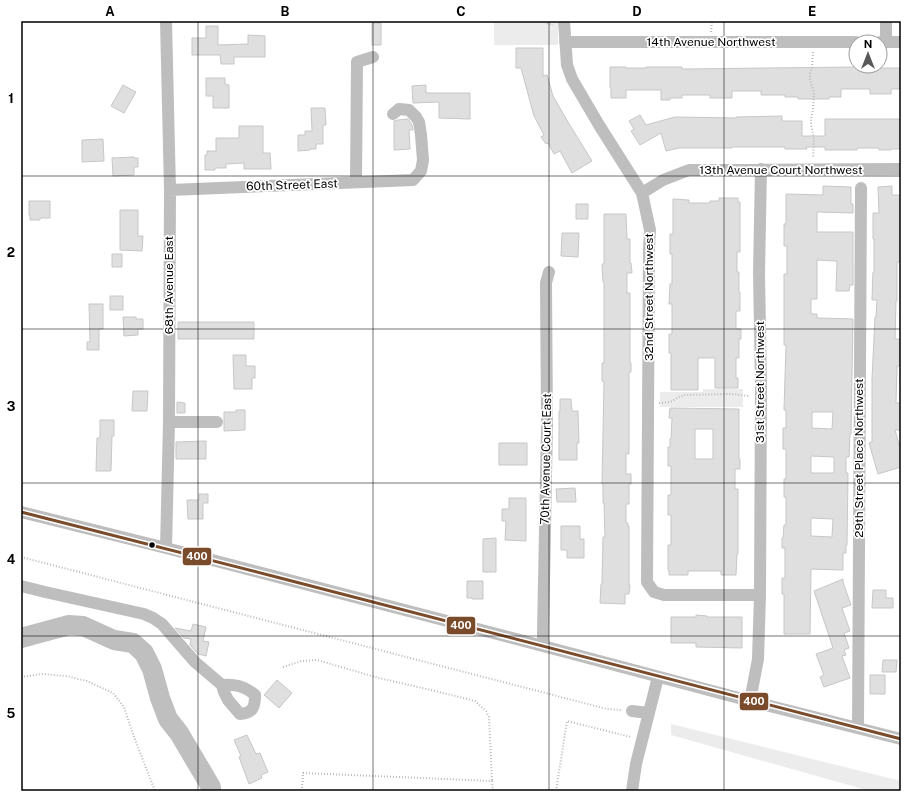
<svg xmlns="http://www.w3.org/2000/svg" width="922" height="812" viewBox="0 0 922 812" font-family="'Public Sans',sans-serif">
<rect width="100%" height="100%" fill="#fff"/>
<path fill="#ececec" d="M494 21H558V45H494Z
M703 389H743V407H660V392H703Z
M671 724 901 781V791H870L671 735Z"/>
<g fill="none" stroke-linecap="round" stroke-linejoin="round">
<path stroke="#bfbfbf" stroke-width="20" d="M21 638 69 625 83 626 114 640 133 643 144 653 152 669 160 698 168 719 179 733 211 787V791"/>
</g>
<path fill="#dfdfdf" stroke="#c7c7c7" fill-rule="evenodd" d="M372 23H381V45H372Z
M206 26H218V45L248 44V35L265 36V57H234V64H221L220 55H192V38H206Z
M516 48H543V76L547 75 553 96 568 122 592 161 572 173 560 151 554 154 548 143 546 144 541 137 544 135 534 116 521 68H516Z
M610 67H626V68H646V67H682V69L855 67H865V68H901V89H891V94H870V89H841V97H829V99H798V97H785V95H761V91H732V98H710V95H682V98H670V100H661V90H626V98H611V88H610Z
M206 78H225V84L229 85V108H213V96H206Z
M123 85 136 92 124 113 111 106Z
M426 85V93H470V119L439 118V102L413 103 412 86Z
M311 108H325L326 125H323V144H316V149H310V150L298 151V135H305V131H312Z
M640 115 646 125 675 117 736 118V117L782 116V121H802V136H825V119H901V149H891V150H879V148H857V150H825V147H806L807 149H785V147H732V148H679L666 151 661 133 640 145 631 131 634 129 629 121Z
M408 119 412 125 413 130H409L410 149 394 150V121L398 120Z
M239 126H263V153H270L271 169H244V163L226 164V168H215V170H205V155H207V151H216V138H239Z
M103 139 104 161 82 162V140Z
M134 157V158H138V167H134V175L113 176 112 158Z
M823 186 851 187V204H853V213L817 212V232H853V285H850L849 291H836L837 261 817 260V299H811V314H817V318L853 319 851 434H850L849 457H846V473H848L847 545H846V553H843V570L811 569 810 634H784V594H782V578H785V548H782V538H783L784 525H786V497H784V479H786V449H783V428H786V410H784L786 345H784V274H787V246H784V224H786V194L823 195ZM812 412H833L832 429 812 428ZM811 456 834 457V473H811ZM811 518 833 519 832 537 811 536Z
M892 186V195H901V262H897V301H896L895 339H901V366H897L896 403H900L901 430H895L901 452V467L878 474 869 443 872 442V379L875 317H876L877 300H872L873 272H874V239H873V213H879L878 187Z
M719 198H738V202H740V252H737V272H739V292H740V311H736V329H741V339H739V358H736V378H738V388H715V358H698V390H671V353H669V334H672V304H669L670 284H672V254H670V234H673V199L689 200V203H710V201H719Z
M29 201H50V218H40V220H30V215H29Z
M576 204H588V219H576Z
M120 210H138V236H143L142 251 120 250Z
M604 214H626L627 239H630V263H631L632 273H627V293H630V363H631V372H629V454H626V474H631V484H629V504H626V523H628V526H629V585H630L629 594H625V604L600 603 601 584H602L603 537H605L604 503H603V484H602L604 382 602 381V363H604V282H603L602 264H604Z
M562 233H579L578 257 561 256Z
M112 254H122V267H112Z
M110 296H123V310H110Z
M89 304H103V329H99V350H87V342H90Z
M123 317H136V319H143V329H138V335L124 336Z
M178 322H254V339H178Z
M233 355H246V366H255V378H252V389H234Z
M133 391H148L147 411H132Z
M560 399H571L572 411H578L579 443H577V460H559V411H560Z
M177 402 185 403V413H177Z
M670 408 739 409V459H740V469H735V489H738V554H737L736 575H721V571H688V575H669V570H668V545H671V515H668V495H671V466H668V447H670V439H671L672 418H669ZM695 429H713V459H695Z
M236 410H245V430L224 431V412H236Z
M100 420H114V436H112L111 471H96L97 438H100Z
M206 441V459H176V442Z
M499 443H527V465H499Z
M575 488 576 502H557L556 489Z
M199 494H208V503H203V519H188L187 500H199Z
M509 498H526V541L505 540 506 521H502V509H509Z
M561 526H580V539H584V558H567V550H561Z
M496 538V572H483V539Z
M843 579V582L851 605 842 608 850 631 844 633 849 648 844 650 846 655 842 656 850 678 824 687 820 677 824 675 816 654 833 648 814 591Z
M467 581H483V599H472V598H467Z
M873 590H886V598H893V608H872Z
M696 615 707 616V617H742V648L696 647V643H671V617H696Z
M193 624 206 627 203 641 209 642 206 656 198 654 190 645 191 639 184 638 175 628 191 631Z
M883 660H897L896 672H882Z
M870 675H885V694H870Z
M277 680 292 693 279 708 264 695Z
M247 735 256 754 260 753 268 772 261 775 262 778 249 784 239 757 241 756 234 740Z"/>
<g fill="none" stroke-linecap="round" stroke-linejoin="round">
<path stroke="#b9b9b9" stroke-width="2" stroke-dasharray="1 2" stroke-linecap="butt" d="M545 21 548 24 553 25
M711 32 712 21
M813 52 812 67 810 74V80L814 93 813 110 811 119V124L814 140 813 158
M659 403 670 402 679 397 685 395 731 394 749 396
M21 557 607 709 621 710
M283 667 302 661 317 660 379 678 435 691 475 701 486 711 489 717 492 781
M21 677 42 674 66 676 87 681 113 693 124 707 134 737 155 791
M302 791V789L303 773 492 781 493 791
M556 791 567 721 631 737"/>
<path stroke="#bebebe" stroke-width="12" d="M564 21 567 65 572 79 599 125 642 193 650 230 649 248 647 582 654 592 664 595H760
M886 21V42
M565 42H856
M880 42H901
M356 182 357 62 373 57
M170 190 413 180 421 171 423 160 421 135 419 122 416 117 409 110 399 109 393 114
M642 193 663 180 689 170 901 169
M169 422H217
M21 512 166 548 543 646 750 701 901 739
M166 548 169 422 170 190 166 21
M21 586 45 592 144 614 153 618 162 624 195 662 222 685 224 692 228 700 240 714C253 713 255 707 255 695 245 686 235 684 222 685
M543 646V633L547 425 546 283 549 272
M750 701 758 659 760 595 761 386 759 273 761 169
M632 711 649 713
M858 727 861 188
M632 791 636 764 658 677"/>
<defs>
<path id="bus-1" d="M21 512C315 585 607 665 901 739"/>
</defs>
<use href="#bus-1" stroke="#fff" stroke-width="6"/>
<use href="#bus-1" stroke="#7a4b2a" stroke-width="3"/>
</g>
<path fill="none" stroke="#000" stroke-width="1" stroke-opacity="0.55" d="M198 21V791M373 21V791M549 21V791M724 21V791M21 176H901M21 329H901M21 483H901M21 636H901"/>
<circle fill="#000" stroke="#fff" stroke-width="1.5" cx="152" cy="545" r="3.5"/>
<g text-anchor="middle" dominant-baseline="central" stroke-width="3.5" stroke-linejoin="round" paint-order="stroke">
<g font-size="12" fill="#000" stroke="#fff">
<text x="711" y="42">14th Avenue Northwest</text>
<text x="781" y="170">13th Avenue Court Northwest</text>
<text transform="translate(292 185) rotate(-2)">60th Street East</text>
<text transform="translate(169 285) rotate(-90)">68th Avenue East</text>
<text transform="translate(649 297) rotate(-90)">32nd Street Northwest</text>
<text transform="translate(760 382) rotate(-90)">31st Street Northwest</text>
<text transform="translate(859 458) rotate(-90)">29th Street Place Northwest</text>
<text transform="translate(546 459) rotate(-89)">70th Avenue Court East</text>
</g>
</g>
<g stroke="#fff" stroke-width="1.5">
<rect x="182" y="547" width="30" height="19" rx="4" fill="#7a4b2a"/>
<rect x="446" y="616" width="30" height="19" rx="4" fill="#7a4b2a"/>
<rect x="739" y="692" width="30" height="19" rx="4" fill="#7a4b2a"/>
</g>
<g font-size="11" text-anchor="middle" font-weight="bold" fill="#fff">
<text x="197" y="560">400</text>
<text x="461" y="629">400</text>
<text x="754" y="705">400</text>
</g>
<rect width="922" height="812" fill="none" stroke="#ffffff" stroke-width="44"/>
<g transform="translate(868 54)"><circle r="19" fill="#ffffff" stroke="#999999"/>
<path d="M0-3L7 15L0 10L-7 15Z" fill="#595959"/>
<text y="-6" font-size="11" font-weight="bold" text-anchor="middle" fill="#000000">N</text>
</g>
<rect x="22" y="22" width="878" height="768" fill="none" stroke="#000" stroke-width="1.5"/>
<g font-size="13" text-anchor="middle" font-weight="bold" fill="#000">
<text x="110" y="16">A</text>
<text x="285" y="16">B</text>
<text x="461" y="16">C</text>
<text x="637" y="16">D</text>
<text x="812" y="16">E</text>
<text x="11" y="103">1</text>
<text x="11" y="257">2</text>
<text x="11" y="411">3</text>
<text x="11" y="564">4</text>
<text x="11" y="718">5</text>
</g>
</svg>
